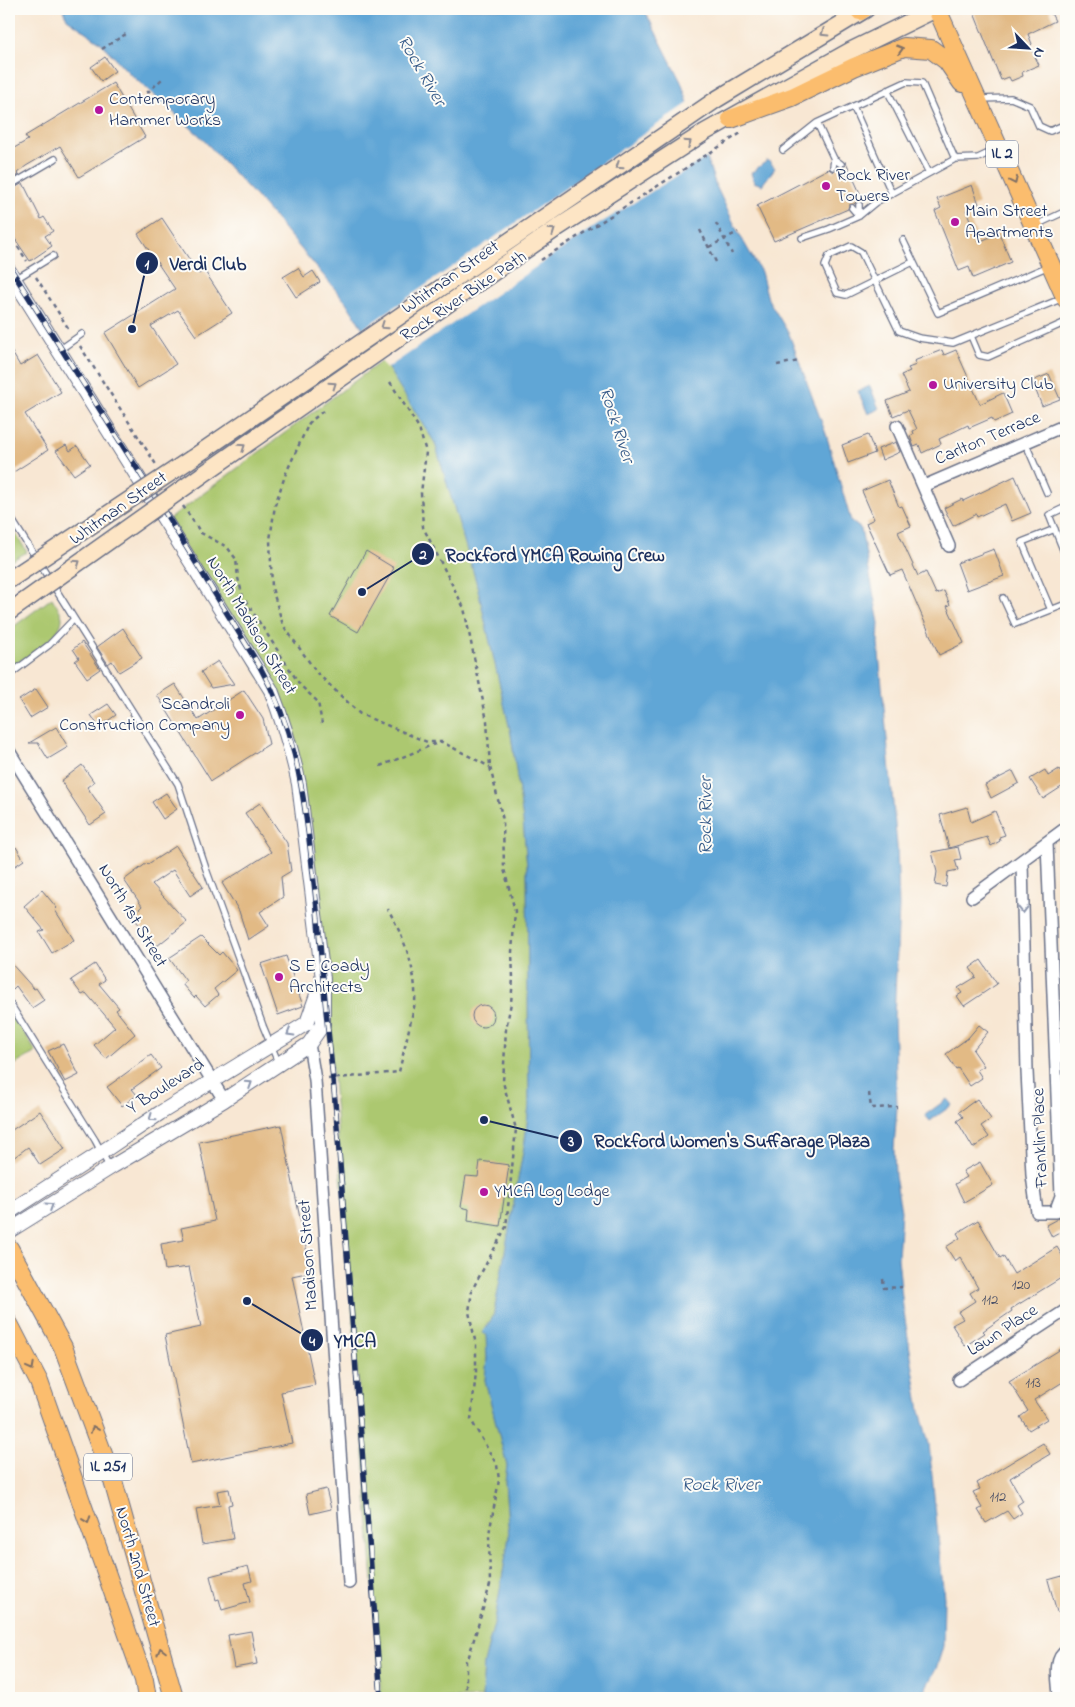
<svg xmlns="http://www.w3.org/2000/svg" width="1075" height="1707" viewBox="0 0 1075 1707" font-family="'Indie Flower',sans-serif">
<rect width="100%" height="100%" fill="#fdfcf7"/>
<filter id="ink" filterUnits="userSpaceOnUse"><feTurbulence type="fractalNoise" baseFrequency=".02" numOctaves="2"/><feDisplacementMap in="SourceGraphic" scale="10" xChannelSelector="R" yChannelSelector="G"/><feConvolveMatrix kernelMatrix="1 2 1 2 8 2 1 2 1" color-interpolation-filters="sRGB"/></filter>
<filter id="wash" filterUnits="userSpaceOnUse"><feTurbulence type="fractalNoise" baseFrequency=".0096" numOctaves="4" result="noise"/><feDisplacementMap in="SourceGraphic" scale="20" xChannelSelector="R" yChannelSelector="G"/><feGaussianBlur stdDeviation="1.12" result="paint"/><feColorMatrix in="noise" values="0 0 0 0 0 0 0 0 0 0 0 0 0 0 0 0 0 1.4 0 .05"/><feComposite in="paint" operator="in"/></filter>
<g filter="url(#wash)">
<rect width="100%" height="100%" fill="#f8e7d3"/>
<path fill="#acc86f" stroke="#647c66" d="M383 360 435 443 476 581 511 734 523 820 527 866 529 1106 525 1141 494 1313 492 1319 486 1325 487 1358 485 1380 507 1466 505 1482 509 1537 495 1620 484 1663 482 1698H381L364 1455 330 1042 323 979 285 720 169 519Z
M12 528 27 552 9 562V530Z
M52 598C55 604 62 611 62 619 61 639 24 658 9 668V630Z
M9 1007 36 1052 9 1068Z"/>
<path fill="#61a6d6" stroke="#3e6a9a" d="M63 9H644L681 82 716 186 738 232 761 272 768 299 789 334 826 434 851 521 861 529 879 623 878 643 897 846 899 906 894 1017 897 1107 894 1149 895 1176 901 1211 898 1258 903 1307 920 1411 929 1444 944 1598 943 1647 936 1669 920 1698H482L484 1663 495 1620 509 1537 505 1482 507 1466 485 1380 487 1358 486 1335 482 1333C486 1326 492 1321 494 1313L525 1141 529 1106 527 866 523 820 511 734 476 581 435 443 346 302 262 203 199 135 129 73 100 42 67 19Z
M768 160 775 168 762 185 754 182 751 173Z
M870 386 879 409 868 414 858 391Z
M947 1099 952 1105 930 1121 925 1115Z"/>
<path fill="#f8e7d3" d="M690 102 709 156 596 226 386 369 361 330Z"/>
<g id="blocks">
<path fill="#e2ba85" d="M984 9H1049L1055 21 1028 34 1032 44 1030 46 1039 65 1022 72 1023 76 1011 81 1009 77 1001 80 974 13Z
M105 57 115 71 101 81 91 67Z
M113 83 145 137 79 177 60 146 26 166 17 173 19 175 9 181V151L28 140 25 136Z
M845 162H846L864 202 857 201 854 204 849 205 848 209 774 241 757 206 826 170 829 169 833 172 838 167 843 168 846 165Z
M23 183 41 219 44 217 53 231 45 236 52 246 30 261 9 230V191Z
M972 185 979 204 966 210 979 242 999 233 1011 262 973 278 969 267 959 271 935 211 941 208 937 199Z
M162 218 199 274 204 270 232 313 196 336 178 310 151 326 176 364 138 388 105 333 175 289 138 234Z
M298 268 304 277 313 271 320 282 296 297 283 277Z
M9 347 20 366 38 355 61 392 25 414 48 450 9 475Z
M942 350 944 355 956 350 980 404 1003 393 1012 414 994 422 992 418 969 428 968 425 939 439 941 444 922 453 919 445 914 447 910 436 914 434 913 431 917 429 908 410 893 416 887 401 909 392 901 375 910 371 908 368 916 365 914 361Z
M1049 374 1060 399 1042 406 1032 381Z
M868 435 875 453 848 463 842 445Z
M896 442 900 452 882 460 878 449Z
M66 445 70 451 77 446 90 464 74 475 56 451Z
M1015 476 1031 513 1012 521 1005 504 977 517 976 514 953 526 944 508 962 499 963 501Z
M888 480 899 507 902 506 911 526 898 532 918 576 926 572 936 594 944 591 950 605 947 606 964 643 939 655 902 570 890 575 866 523 874 519 862 491Z
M994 549 1004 576 967 590 957 563Z
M366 551 394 568 358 632 330 616Z
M123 628 142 658 119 672 112 661 108 664 97 647Z
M82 642 100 669 87 678 75 661 79 658 73 649Z
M218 661 234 684 211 688 201 672Z
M175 684 198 720 244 690 263 719 269 744 211 781 157 695Z
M36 689 48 707 30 718 19 700Z
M108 704 116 715 99 727 91 715Z
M56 727 68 747 48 759 38 743H29Z
M82 765 94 782 87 787 106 814 90 825 61 781Z
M1059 769 1066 781V784L1043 799 1030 779 1045 770 1048 776Z
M1013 771 1019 783 991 798 985 785Z
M166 793 177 809 163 819 152 802Z
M260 803 287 843 291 871 281 877 283 897 260 912 269 926 248 940 239 911 222 883 271 852 245 813Z
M967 807 971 822 995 811 1005 835 999 837 1000 841 991 846 987 837 949 848 940 815Z
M176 846 203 887 190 896 173 870 152 884 187 922 157 946 132 916 142 906 124 880 147 863 148 864Z
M16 847 24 860 9 870V852Z
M958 847 961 859 955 860 958 870 948 872 946 887 935 885 937 872 932 852Z
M42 890 57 908 55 910 74 940 52 953 39 932 44 930 24 906Z
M201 937 219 955 222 952 237 970 214 989 218 995 205 1006 196 996 194 998 182 984 186 981 169 958Z
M286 956 303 1006 278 1015 261 964Z
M981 960 997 984 964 1006 957 996 962 993 958 988 976 977 970 968Z
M9 961 34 989 36 988 44 1000 32 1008 16 986 9 993Z
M95 964 105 980 99 984 119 1008 116 1010 135 1034 106 1059 94 1045 115 1027 86 993 82 995 71 980Z
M472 1016a11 11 0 1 1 22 0a11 11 0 1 1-22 0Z
M979 1025 988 1032 973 1050 984 1066 977 1070 982 1078 970 1086 958 1068 956 1069 946 1054 968 1038Z
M63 1044 79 1075 65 1082 48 1051Z
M151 1055 161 1068 132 1089 137 1095 122 1106 107 1087Z
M977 1099 991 1119 981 1126 989 1137 973 1148 957 1121 963 1117 959 1112Z
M40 1111 65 1149 40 1165 28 1147 9 1161V1132Z
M281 1125 311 1272 292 1276 315 1385 281 1392 292 1443 191 1464 165 1335 201 1327 189 1267 165 1270 161 1244 184 1240 181 1228 215 1221 199 1142Z
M480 1161 509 1165 500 1226 468 1221 469 1209 461 1207 466 1176 478 1177Z
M980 1162 993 1185 964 1202 955 1184 967 1177 963 1171Z
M1059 1218 1065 1230 1052 1237 1046 1225Z
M978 1220 1000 1258 1003 1256 1014 1274 1057 1247 1066 1262V1275L1011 1309 1012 1311 983 1331 985 1333 965 1346 952 1325 963 1319 958 1312 975 1301 970 1293 978 1288 960 1257 955 1261 946 1247 960 1238 957 1233Z
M1061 1349 1066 1358V1380L1034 1400 1047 1419 1029 1430 1020 1417 1028 1411 1009 1381Z
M1043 1443 1050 1454 1010 1478 1023 1501 1017 1505 1022 1513 1013 1519 1007 1511 986 1523 978 1510 982 1508 973 1492 980 1489 977 1483Z
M229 1489 232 1504 228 1505 233 1539 202 1544 196 1509 220 1505 217 1491Z
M326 1489 331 1509 310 1514 306 1494Z
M248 1566 252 1581 245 1583 250 1602 222 1610 219 1599 216 1600 210 1576Z
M1066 1575V1609L1057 1612 1048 1580Z
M251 1631 257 1664 234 1668 228 1635Z"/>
</g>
</g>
<g filter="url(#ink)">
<use href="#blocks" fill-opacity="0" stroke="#686f87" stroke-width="1"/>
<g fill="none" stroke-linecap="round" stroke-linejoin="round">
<defs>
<path id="service" d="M887 90 929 173
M980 99 1011 98 1030 106 1039 126 1050 131 1066 124
M853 106 892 194
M817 123 834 159 841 164
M783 150 817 123 906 82 922 83 955 159 978 158 997 149
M833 167 834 159
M9 186 55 159
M859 205V216
M852 208 859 216
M1036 225 1066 211
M802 238 829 229 859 216 876 202 955 159
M903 240 938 313 1049 266
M913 262 846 295 837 293 825 266 829 256 851 246 861 252 899 331 919 338 953 343 1063 298
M14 280 53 256
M971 336 979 355 988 357 1066 322
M58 351 82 334
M1025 442 1047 493
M1066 507 1049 515 1066 557
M9 515 178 784 206 869 263 1026 278 1062
M1003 598 1015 624 1066 604
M1051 610 1022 542 1055 529
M9 675 49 645 73 620
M9 1002 95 1140 110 1168"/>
<path id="minor" d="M897 426 949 546
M924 486 1066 425
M9 751 224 1100
M1022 862 1027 1071 1032 1175 1037 1212H1055L1061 1196 1047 843
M972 897 1066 828
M309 1044 315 1080 349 1583
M959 1380 1066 1310
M1059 1698C1059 1684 1052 1659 1066 1651"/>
<path id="tertiary" d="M9 271 271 690C283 721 292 751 299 784L323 979V1024L309 1044 224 1100 113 1166 9 1231
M9 1212 102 1152 160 1113 307 1023 319 989"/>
<path id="secondary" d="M191 459 717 99 866 9
M202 475 557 228 705 132 850 51 936 9"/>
<path id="primary" d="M937 9 1066 299
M860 11 863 9
M731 119 792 97 854 67 904 47 931 49 947 61 962 83
M9 1248 63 1347 113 1481 174 1698
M9 1324 39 1382 144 1680 147 1698"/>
</defs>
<use href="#service" stroke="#686f87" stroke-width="8"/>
<use href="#minor" stroke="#686f87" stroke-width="14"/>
<use href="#tertiary" stroke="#686f87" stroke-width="16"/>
<use href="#secondary" stroke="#686f87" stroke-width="19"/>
<use href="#primary" stroke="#686f87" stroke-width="20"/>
<path stroke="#686f87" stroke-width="2.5" stroke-dasharray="4 4" stroke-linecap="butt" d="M102 49 129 32
M147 93 162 79
M716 223 732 254
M700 230 716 262
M9 233 27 261
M709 247 738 232
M541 260 741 133
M36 277 70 331
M80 346 157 466
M777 365 799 361
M390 382 419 428 426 452 421 493 423 527 464 608 487 721 490 767 503 820 504 869 515 911 512 952 513 978 511 1003 506 1029 503 1082 516 1129 506 1227 472 1290 469 1312 476 1345V1372L471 1420 497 1465 499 1480 489 1534 490 1585 469 1656 466 1661V1698
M323 411 309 423 286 473 275 505 270 540 272 588 283 625 317 673 360 714 427 742H442L490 767
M183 506 201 533 227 547 236 559 238 578 243 597 300 685 318 702 322 724
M380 766 440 742
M328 1079 399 1072 415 1003C417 970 404 938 388 909
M869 1093 871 1108 897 1107
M883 1279 884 1288 902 1287"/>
<use href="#service" stroke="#fff" stroke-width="5.5"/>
<use href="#minor" stroke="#fff" stroke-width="11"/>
<use href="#tertiary" stroke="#fff" stroke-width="14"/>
<use href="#secondary" stroke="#fde5c5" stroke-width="16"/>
<use href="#primary" stroke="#fbbd6e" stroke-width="18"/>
<defs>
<path id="rail" d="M9 266 169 519 260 667C293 726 302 781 310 847 315 887 319 927 322 967 326 1016 332 1064 336 1113 351 1308 367 1503 381 1698"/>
</defs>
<use href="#rail" stroke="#1b2f5e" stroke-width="5.5"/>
<use href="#rail" stroke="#fdfcf7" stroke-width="4" stroke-dasharray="11" stroke-linecap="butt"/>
<defs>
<path id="secondary-bridge" d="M9 580 191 459
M9 612 202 475"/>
</defs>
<use href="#secondary-bridge" stroke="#686f87" stroke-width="19" stroke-linecap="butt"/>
<use href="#secondary-bridge" stroke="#fde5c5" stroke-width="16"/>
</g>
<defs><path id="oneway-chevron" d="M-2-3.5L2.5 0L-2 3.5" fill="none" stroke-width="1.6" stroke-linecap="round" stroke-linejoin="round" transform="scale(1.25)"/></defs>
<g stroke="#8c8a92">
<use href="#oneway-chevron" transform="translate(824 33) rotate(148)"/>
<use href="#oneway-chevron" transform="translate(688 143) rotate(-33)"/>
<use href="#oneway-chevron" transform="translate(619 166) rotate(146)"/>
<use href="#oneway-chevron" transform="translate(552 231) rotate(-35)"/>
<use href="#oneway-chevron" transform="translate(384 326) rotate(145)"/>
<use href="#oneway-chevron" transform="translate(333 385) rotate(-35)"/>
<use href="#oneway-chevron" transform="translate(242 447) rotate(-34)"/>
<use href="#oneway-chevron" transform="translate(77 563) rotate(-35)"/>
</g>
<g stroke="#806f65">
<use href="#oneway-chevron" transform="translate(900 49) rotate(-17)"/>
<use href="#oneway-chevron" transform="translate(1014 181) rotate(65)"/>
<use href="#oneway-chevron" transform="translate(31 1367) rotate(62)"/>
<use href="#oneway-chevron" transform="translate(94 1429) rotate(-110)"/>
<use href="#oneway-chevron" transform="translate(87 1520) rotate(70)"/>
<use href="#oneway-chevron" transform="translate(161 1651) rotate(-105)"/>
</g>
<g stroke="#8d97ae">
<use href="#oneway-chevron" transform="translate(1023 910) rotate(89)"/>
<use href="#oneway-chevron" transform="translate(290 1033) rotate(150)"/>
<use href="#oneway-chevron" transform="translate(249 1084) rotate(-33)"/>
<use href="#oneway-chevron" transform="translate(152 1118) rotate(145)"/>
<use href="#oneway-chevron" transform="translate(50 1206) rotate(-32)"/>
</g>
</g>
<g fill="#b5179e" stroke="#fdfcf7" stroke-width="2">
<circle cx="99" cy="110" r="5"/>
<circle cx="826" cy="186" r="5"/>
<circle cx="955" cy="222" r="5"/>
<circle cx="933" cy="385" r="5"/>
<circle cx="240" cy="715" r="5"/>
<circle cx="279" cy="977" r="5"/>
<circle cx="484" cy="1192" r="5"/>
</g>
<g text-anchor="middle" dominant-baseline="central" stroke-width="4" stroke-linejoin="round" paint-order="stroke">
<g font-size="15" fill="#4d5268">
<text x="1021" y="1285">120</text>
<text x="990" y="1300">112</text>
<text x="1033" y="1383">113</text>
<text x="998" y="1497">112</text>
</g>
<g fill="#fdfcf7" stroke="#5f6c8c" stroke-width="1">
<rect x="986" y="140.5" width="32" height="27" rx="4"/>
<rect x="84" y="1453.5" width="48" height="27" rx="4"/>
</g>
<g font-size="16" font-weight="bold" fill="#1b2f5e">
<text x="1002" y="154">IL 2</text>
<text x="108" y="1467">IL 251</text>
</g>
<g font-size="18" fill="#1b2f5e" stroke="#fdfcf7" text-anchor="start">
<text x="109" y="100">Contemporary<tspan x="109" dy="21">Hammer Works</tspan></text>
<text x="836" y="176">Rock River<tspan x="836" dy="21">Towers</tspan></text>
<text x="965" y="212">Main Street<tspan x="965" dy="21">Apartments</tspan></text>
<text x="943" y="385">University Club</text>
<text x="230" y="705" text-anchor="end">Scandroli<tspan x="230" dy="21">Construction Company</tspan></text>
<text x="289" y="967">S E Coady<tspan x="289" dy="21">Architects</tspan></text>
<text x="494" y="1192">YMCA Log Lodge</text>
</g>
<g font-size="18" fill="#1b2f5e" stroke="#fdfcf7">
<text transform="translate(451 278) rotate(-35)">Whitman Street</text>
<text transform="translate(464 297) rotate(-34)">Rock River Bike Path</text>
<text transform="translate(988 439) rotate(-23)">Carlton Terrace</text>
<text transform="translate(119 509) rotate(-35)">Whitman Street</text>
<text transform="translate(251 626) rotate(59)">North Madison Street</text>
<text transform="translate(132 916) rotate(59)">North 1st Street</text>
<text transform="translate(166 1087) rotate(-33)">Y Boulevard</text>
<text transform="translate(1041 1138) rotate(-92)">Franklin Place</text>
<text transform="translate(309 1255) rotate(-94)">Madison Street</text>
<text transform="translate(1003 1331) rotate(-33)">Lawn Place</text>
<text transform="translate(137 1567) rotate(74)">North 2nd Street</text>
</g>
<g font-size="19" font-style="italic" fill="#345988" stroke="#fdfcf7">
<text transform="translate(421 71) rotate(60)">Rock River</text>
<text transform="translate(616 425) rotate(72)">Rock River</text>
<text transform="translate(706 816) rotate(-90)">Rock River</text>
<text x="720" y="1485">Rock River</text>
</g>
</g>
<path fill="none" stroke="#1b2f5e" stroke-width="2" d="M132 329L147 263M362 592L423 554M484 1120L571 1141M247 1301L312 1340"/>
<g fill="#1b2f5e" stroke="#fdfcf7" stroke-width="2">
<circle cx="132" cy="329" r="5"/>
<circle cx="362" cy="592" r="5"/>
<circle cx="484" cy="1120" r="5"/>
<circle cx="247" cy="1301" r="5"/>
<circle cx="147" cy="263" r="12"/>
<circle cx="423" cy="554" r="12"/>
<circle cx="571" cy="1141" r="12"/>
<circle cx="312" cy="1340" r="12"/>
</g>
<g font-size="15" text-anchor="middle" font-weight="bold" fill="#fff">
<text x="147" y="269">1</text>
<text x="423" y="559">2</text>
<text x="571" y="1146">3</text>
<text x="312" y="1346">4</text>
</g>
<g font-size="19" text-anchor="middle" font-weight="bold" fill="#1b2f5e" stroke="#fdfcf7" stroke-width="4" stroke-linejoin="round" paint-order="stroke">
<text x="208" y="270">Verdi Club</text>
<text x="555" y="561">Rockford YMCA Rowing Crew</text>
<text x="732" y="1147">Rockford Women's Suffarage Plaza</text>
<text x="355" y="1347">YMCA</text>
</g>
<rect width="1075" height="1707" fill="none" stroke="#fdfcf7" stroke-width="30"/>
<g transform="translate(1028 48) rotate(115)" stroke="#fdfcf7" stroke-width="4" paint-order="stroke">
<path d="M0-4L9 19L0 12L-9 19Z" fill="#1b2f5e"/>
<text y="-8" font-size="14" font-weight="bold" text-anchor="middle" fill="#1b2f5e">N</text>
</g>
</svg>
